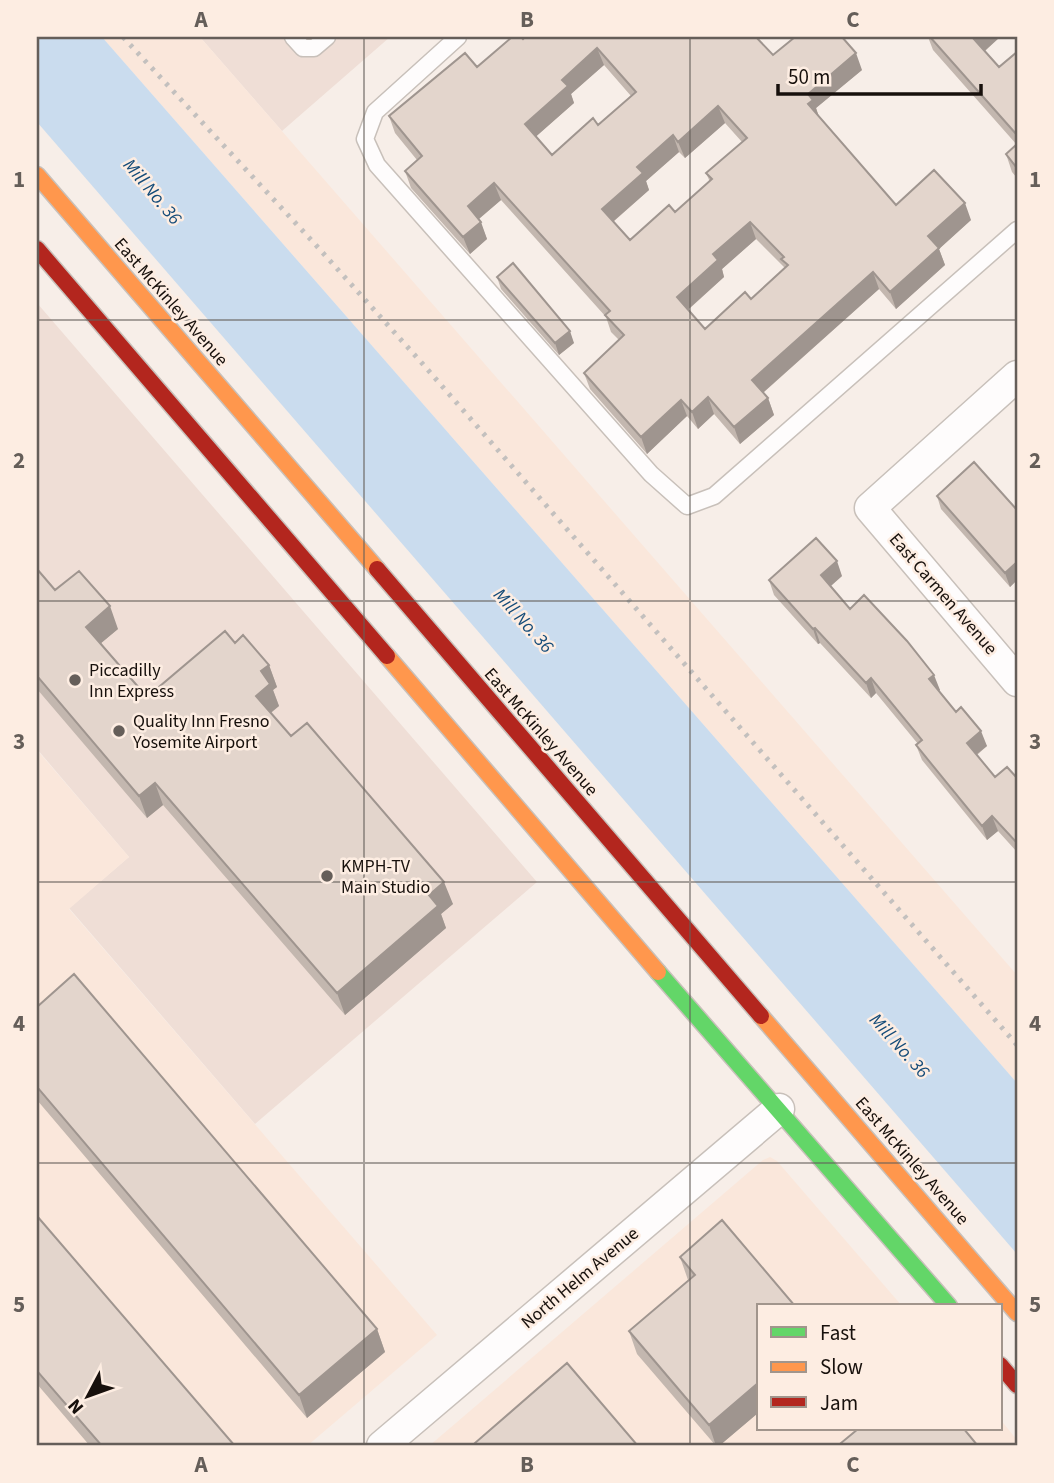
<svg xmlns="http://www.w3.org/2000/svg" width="1054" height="1483" viewBox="0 0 1054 1483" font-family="'Source Sans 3',sans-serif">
<rect width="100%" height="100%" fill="#f7eee8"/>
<path fill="#efded6" d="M200 37H390L282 131Z
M37 303 537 882 255 1124 69 908 129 857 37 749Z"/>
<path fill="#fae7db" d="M102 37H200L1017 975V1083Z
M37 750 129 857 69 909 437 1335 307 1446H37Z
M770 1157 777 1161 902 1306H758V1429H1000V1419L1017 1440V1446H429L763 1160Z"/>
<path fill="#cadcee" d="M37 37H102L1017 1083V1254L37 122Z"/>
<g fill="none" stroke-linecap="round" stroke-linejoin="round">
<defs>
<path id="lane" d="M293 37 303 48H314L327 37
M458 37 375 112 365 139 377 165 651 474 687 506 714 496 1017 230"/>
<path id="street" d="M1017 376 870 508 1017 681
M382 1446 779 1109"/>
<path id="fast" d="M658 972 949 1306"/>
<path id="slow" d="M37 175 377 569
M387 656 658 972
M761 1016 1017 1313"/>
<path id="jam" d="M37 249 387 656
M377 569 761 1016
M1000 1365 1017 1385"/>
</defs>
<use href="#lane" stroke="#c8c0ba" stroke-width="19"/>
<use href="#street" stroke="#c8c0ba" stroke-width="33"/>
<use href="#fast" stroke="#c8c0ba" stroke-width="19"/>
<use href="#slow" stroke="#c8c0ba" stroke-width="19"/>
<use href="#jam" stroke="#c8c0ba" stroke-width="19"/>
<use href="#lane" stroke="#fefcfc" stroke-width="16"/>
<use href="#street" stroke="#fefcfc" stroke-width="30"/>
<use href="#fast" stroke="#63d668" stroke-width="16"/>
<use href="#slow" stroke="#ff974d" stroke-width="16"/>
<use href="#jam" stroke="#b3261e" stroke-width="16"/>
<path stroke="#c3c0be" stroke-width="5" stroke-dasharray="3.5 7" stroke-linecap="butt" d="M123 37 314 243 421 362 1017 1045"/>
</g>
<path fill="#c3b7af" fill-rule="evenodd" d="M928 37H1000L985 51 999 67 1017 52V178L1012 172 1006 154 1017 145 933 50Z
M523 39 773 55 862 70 816 108 819 117 896 205 971 220 939 249 945 265 896 309 879 289 763 393 768 398 774 415 740 444 714 414 698 429 687 416 647 454 590 389 584 373 619 340 611 332 606 317 501 200 479 219 487 239 470 254 411 188 405 171 417 160 395 133 389 116 477 67ZM604 65 631 96 598 125 552 155 536 136 574 103 571 94ZM725 123 742 142 706 173 710 182 675 212 630 240 613 222 649 190 646 181 679 152 685 158ZM756 239 785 268 751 299 705 329 688 310 724 277 722 269Z
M497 277 574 343 559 355 501 289Z
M937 496 1017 510V580L1010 587 941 509Z
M37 569 55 590 118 629 101 643 147 697 235 643 269 665 277 687 273 690 279 706 271 713 291 736 453 904 441 914 446 928 345 1015 163 805 147 818 37 689Z
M842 576 831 586 850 609 940 690 938 691 956 712 987 746 977 755 995 777 1017 778V852L998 831 987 840 922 760 916 745 918 744 876 693 871 698 820 643 818 644 774 595 769 580Z
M37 1007 377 1329 385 1352 307 1418 37 1100Z
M37 1216 235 1446H90L37 1384Z
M680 1257 758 1306V1413L719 1446H716L637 1354 629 1331 688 1280Z"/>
<path fill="#9f958f" d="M975 37H1000L980 55 973 38Z
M597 48 604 65 571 94 574 103 531 141 525 124 562 80Z
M856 53 862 70 816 108 819 117 808 104V94Z
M718 106 725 123 685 158 678 142Z
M673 135 679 152 646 181 649 190 608 226 602 209 637 167Z
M494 183 501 200 474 223 468 206Z
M965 203 971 220 939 249 945 265 896 309 890 292 928 236Z
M481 222 487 239 470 254 463 237Z
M750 222 756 239 722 269 724 277 683 314 677 297 713 254Z
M873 272 879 289 758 397 752 380Z
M570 331 574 343 559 355 555 343Z
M708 397 714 414 698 429 692 412Z
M768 398 774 415 740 444 734 427Z
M681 400 687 416 647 454 641 437Z
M837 561 842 576 826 590 821 575Z
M1017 562V580L1010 587 1005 573Z
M110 606 118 629 94 649 86 627Z
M815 628 820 643 818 644 813 629Z
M269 665 277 687 273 690 279 706 264 718 256 696 261 671Z
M934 675 940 690 934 694 929 679Z
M871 678 876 693 871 698 866 683Z
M981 731 987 746 972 758 967 743Z
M155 783 163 805 147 818 139 796Z
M992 816 998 831 987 840 982 826Z
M444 882 453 904 441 914 446 928 345 1015 337 993 429 895Z
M377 1329 385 1352 307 1418 299 1395Z
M758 1383V1413L719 1446H716L709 1425Z"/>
<path fill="#e3d5cc" stroke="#9f958f" stroke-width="2" fill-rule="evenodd" d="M512 37H521L523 39 525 37H756L773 55 795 37H842L856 53 808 94 813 100 808 104 896 205 934 170 965 203 928 236 939 248 890 292 873 272 752 380 768 398 734 427 708 397 692 412 681 400 641 437 584 373 624 335 605 315 610 311 494 183 468 206 481 222 463 237 405 171 422 156 389 116 465 53 477 67ZM597 48 636 92 598 125 593 118 552 155 525 124 568 86 562 80ZM718 106 747 138 706 173 712 179 675 212 669 205 630 240 602 209 643 173 637 167 673 135 678 142ZM750 222 784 257 781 259 788 265 751 299 745 292 705 329 677 297 718 260 713 254Z
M930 37H975L973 38 999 67 1017 52V135Z
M1017 144V168L1006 154Z
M513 263 570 331 555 343 497 277Z
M974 462 1017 510V562L1005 573 937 496Z
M816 538 837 561 821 575 850 609 864 595 907 641 934 675 929 679 956 712 961 707 981 731 967 743 995 777 1007 767 1017 778V843L992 816 982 826 916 745 922 740 871 678 866 683 815 628 813 629 769 580Z
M37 569 55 590 79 571 110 606 86 627 147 697 225 631 235 643 243 635 269 665 261 671 270 684 256 696 291 736 307 723 444 882 429 895 438 906 337 993 155 783 139 796 37 676Z
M74 974 377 1329 299 1395 37 1087V1007Z
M37 1216 235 1446H102L37 1371Z
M722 1220 795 1306H758V1383L709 1425 629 1331 695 1275 680 1257Z
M567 1363 638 1446H478L475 1443Z
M858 1429H964L978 1446H844L841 1443Z"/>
<path fill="none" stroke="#655e59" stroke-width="2" stroke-opacity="0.55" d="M364 37V1446M690 37V1446M37 320H1017M37 601H1017M37 882H1017M37 1163H1017"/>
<g fill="#655e59" stroke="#fdede2" stroke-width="2.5">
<circle cx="75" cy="680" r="7"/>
<circle cx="119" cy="731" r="7"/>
<circle cx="327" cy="876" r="7"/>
</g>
<g text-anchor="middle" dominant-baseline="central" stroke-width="5" stroke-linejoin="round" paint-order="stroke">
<g font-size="18" fill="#17100c" stroke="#fdede2">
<text transform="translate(171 302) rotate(49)">East McKinley Avenue</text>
<text transform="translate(943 594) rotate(49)">East Carmen Avenue</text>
<text transform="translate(541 732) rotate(49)">East McKinley Avenue</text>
<text transform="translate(912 1161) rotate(49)">East McKinley Avenue</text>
<text transform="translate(580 1278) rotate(-40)">North Helm Avenue</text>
</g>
<g font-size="18" fill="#17100c" stroke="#fdede2" text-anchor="start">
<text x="89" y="670">Piccadilly<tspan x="89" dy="21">Inn Express</tspan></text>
<text x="133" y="721">Quality Inn Fresno<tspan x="133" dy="21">Yosemite Airport</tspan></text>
<text x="341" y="866">KMPH-TV<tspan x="341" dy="21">Main Studio</tspan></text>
</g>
<g font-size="19" font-style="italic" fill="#154c79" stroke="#fdede2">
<text transform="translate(152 192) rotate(50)">Mill No. 36</text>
<text transform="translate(523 621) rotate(48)">Mill No. 36</text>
<text transform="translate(899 1046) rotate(48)">Mill No. 36</text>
</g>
</g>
<rect width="1054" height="1483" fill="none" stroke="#fdede2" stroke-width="77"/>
<rect x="757" y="1304" width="245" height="126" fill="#fdede2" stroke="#a1958c" stroke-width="2"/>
<rect x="771" y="1327" width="35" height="10" fill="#63d668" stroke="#a1958c" stroke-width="2"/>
<text x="820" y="1340" font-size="21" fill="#17100c">Fast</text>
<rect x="771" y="1362" width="35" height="10" fill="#ff974d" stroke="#a1958c" stroke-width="2"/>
<text x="820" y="1374" font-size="21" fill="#17100c">Slow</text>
<rect x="771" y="1397" width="35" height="10" fill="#b3261e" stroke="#a1958c" stroke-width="2"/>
<text x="820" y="1410" font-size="21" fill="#17100c">Jam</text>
<g transform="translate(88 1396) rotate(229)" stroke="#fdede2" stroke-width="5" paint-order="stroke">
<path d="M0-5L12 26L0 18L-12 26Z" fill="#17100c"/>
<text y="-10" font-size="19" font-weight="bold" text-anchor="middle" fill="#17100c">N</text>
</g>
<path d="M778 84v10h203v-10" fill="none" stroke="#17100c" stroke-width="3.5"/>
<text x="788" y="84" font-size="21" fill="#17100c" stroke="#fdede2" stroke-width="5" paint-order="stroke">50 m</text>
<rect x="38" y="38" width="978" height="1406" fill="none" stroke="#655e59" stroke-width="2.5"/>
<g font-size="23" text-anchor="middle" font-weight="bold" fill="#655e59">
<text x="201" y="27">A</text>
<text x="527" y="27">B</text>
<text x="853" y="27">C</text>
<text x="19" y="187">1</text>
<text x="1035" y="187">1</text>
<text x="19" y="468">2</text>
<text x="1035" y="468">2</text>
<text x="19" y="749">3</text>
<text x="1035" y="749">3</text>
<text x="19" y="1031">4</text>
<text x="1035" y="1031">4</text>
<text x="19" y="1312">5</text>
<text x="1035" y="1312">5</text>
<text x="201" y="1472">A</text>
<text x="527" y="1472">B</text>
<text x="853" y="1472">C</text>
</g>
</svg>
